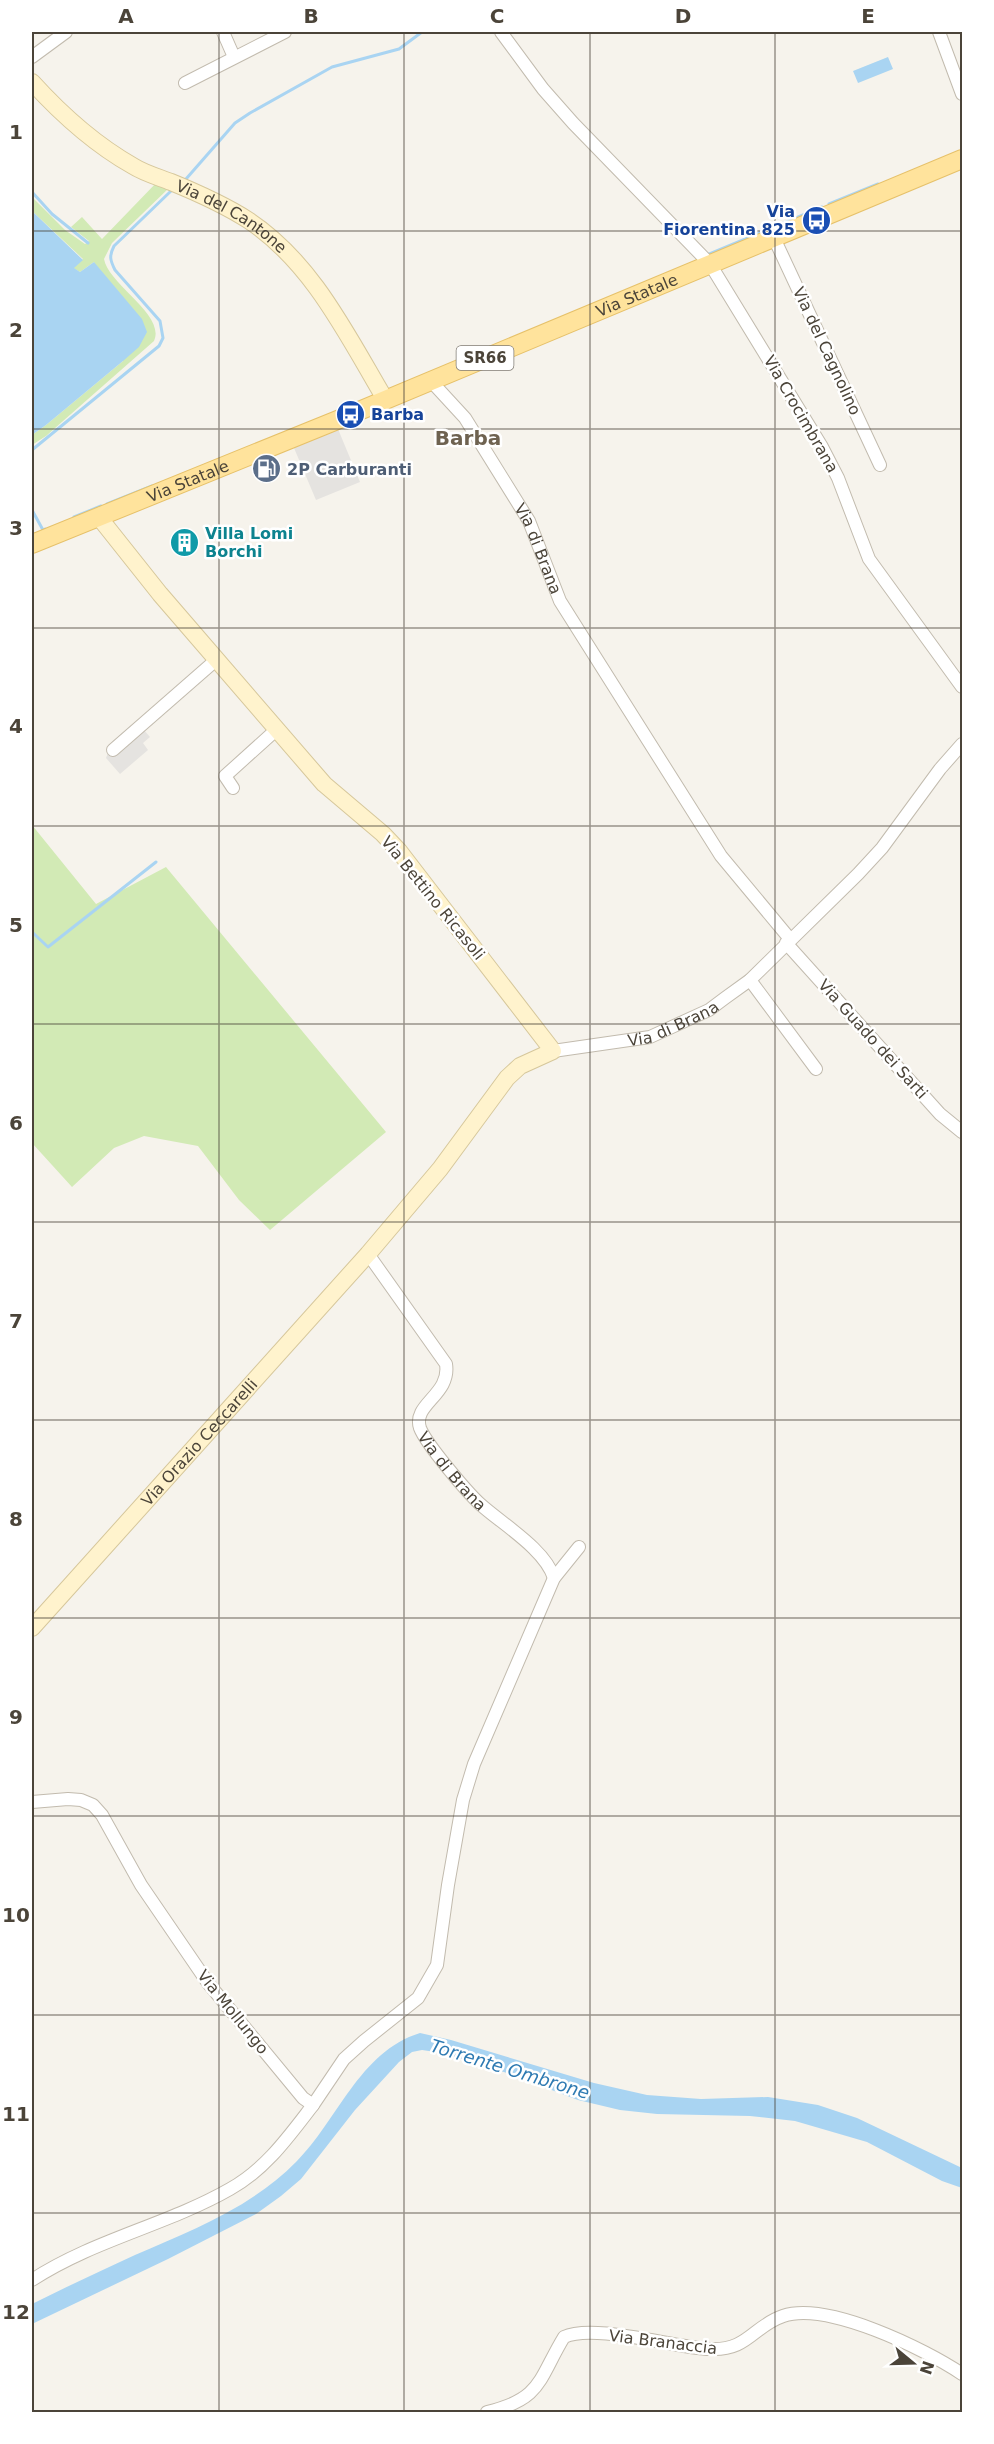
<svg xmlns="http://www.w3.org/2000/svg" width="994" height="2444" viewBox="0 0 994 2444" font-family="'DejaVu Sans',sans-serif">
<rect width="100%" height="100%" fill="#f6f3ec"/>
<path fill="#d2eab5" d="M158 181 169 188 112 243 104 259C108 284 166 315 154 341L46 436 32 445V435L46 425 123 361 94 262 80 272 73 268 83 259 32 211V197L65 230 85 244 89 241 71 227 82 217 102 239Z
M32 825 96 904 166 867 386 1132 270 1230 239 1200 198 1146 144 1136 114 1148 72 1187 32 1143Z"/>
<path fill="#e5e3e0" d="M338 429 360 482 316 500 294 448Z
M136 721 150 737 143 743 148 750 120 774 106 758 113 741Z"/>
<path fill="#a9d4f2" d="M888 57 893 69 858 83 853 71Z
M32 211 83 260 74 268 80 272 94 262 142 319 147 332 139 347 123 361 46 425 32 435Z
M420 2033 451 2040 594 2083 647 2095 701 2099 768 2097 818 2105 857 2118 962 2168V2188L942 2181 867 2142 795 2121 750 2116 657 2114 620 2110 578 2100 507 2073 442 2053 422 2050 412 2052 399 2062 355 2110 301 2179 281 2196 256 2214 168 2259 32 2324V2304C66 2287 100 2271 135 2255 191 2231 252 2207 296 2162 338 2120 359 2052 420 2033Z"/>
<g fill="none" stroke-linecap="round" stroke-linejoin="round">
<path stroke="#a9d4f2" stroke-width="3" d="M186 179 235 123 250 113 332 67 399 49 422 32
M32 192 52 214 88 243
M829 204 878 184
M707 255 822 207
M32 450 159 346 163 338 160 321 115 270C110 260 109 256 114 246L171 191
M107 504 152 486
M32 510 43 530 45 529
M74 517 101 506
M32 932 48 947 156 862"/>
<defs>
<g id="street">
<path d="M223 32 234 57"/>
<path d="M501 32 543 89 573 123 710 264 822 447 838 478 869 559 962 687"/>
<path d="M939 32 962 94"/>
<path d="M32 57 66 32"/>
<path d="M185 83 285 32"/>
<path d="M774 238 880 465"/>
<path id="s1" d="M430 380 465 418 529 521 560 601 721 856 790 939"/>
<path d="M113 750 216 660"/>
<path d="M233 788 225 776 276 730"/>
<path d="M786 943 940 1114 962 1132"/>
<path d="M750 980 816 1069"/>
<path id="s2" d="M553 1051 650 1037 709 1010 725 998 750 980 858 874 882 848 940 769 962 744"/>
<path id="s3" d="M368 1254 446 1364C451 1395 412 1404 420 1428 426 1444 467 1492 480 1504 502 1524 545 1549 554 1578"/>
<path d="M32 1802 68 1799 81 1800 93 1805 102 1815 141 1885 208 1983 303 2098 313 2105 344 2059 364 2041 418 1998 437 1965 448 1885 463 1800 474 1764 554 1578 579 1547"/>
<path d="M32 2280C93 2240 167 2225 230 2189 266 2169 289 2136 313 2105"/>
<path d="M487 2412C542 2399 538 2380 564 2337 594 2323 675 2348 710 2349 748 2351 753 2326 783 2316 827 2301 925 2349 962 2374"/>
</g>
<g id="secondary">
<path id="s4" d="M32 82C62 115 94 144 133 166 144 173 158 177 171 182 198 193 223 204 248 220 312 262 347 335 385 399"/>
<path id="s5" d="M32 1628 368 1254 440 1169 507 1078 520 1066 553 1051 399 851 383 834 324 784 160 594 102 521V515"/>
</g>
<g id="primary">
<path id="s6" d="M32 544 335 421 962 159"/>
</g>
</defs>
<use href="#street" stroke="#c2bbae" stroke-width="14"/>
<use href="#secondary" stroke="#d6c79b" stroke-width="18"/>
<use href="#primary" stroke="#e6c16a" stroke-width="20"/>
<use href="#street" stroke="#fff" stroke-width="12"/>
<use href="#secondary" stroke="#fff3cd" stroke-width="16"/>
<use href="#primary" stroke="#ffe39c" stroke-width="18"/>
</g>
<path fill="none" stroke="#4b4439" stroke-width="1.5" stroke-opacity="0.55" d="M219 32V2412M404 32V2412M590 32V2412M775 32V2412M32 231H962M32 429H962M32 628H962M32 826H962M32 1024H962M32 1222H962M32 1420H962M32 1618H962M32 1816H962M32 2015H962M32 2213H962"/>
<defs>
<symbol id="bus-disc" viewBox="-11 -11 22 22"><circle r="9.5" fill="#1a4fb4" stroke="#fff"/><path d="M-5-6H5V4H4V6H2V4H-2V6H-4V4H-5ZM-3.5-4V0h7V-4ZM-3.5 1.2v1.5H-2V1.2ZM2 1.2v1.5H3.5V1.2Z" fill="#fff"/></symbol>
<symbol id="fuel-disc" viewBox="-11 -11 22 22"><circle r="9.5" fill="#5c6f8a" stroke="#fff"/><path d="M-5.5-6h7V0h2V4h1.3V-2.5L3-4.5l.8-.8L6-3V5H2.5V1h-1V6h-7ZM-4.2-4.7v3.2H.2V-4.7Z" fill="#fff"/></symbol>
<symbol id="building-disc" viewBox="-11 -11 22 22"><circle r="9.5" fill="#0f9aa8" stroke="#fff"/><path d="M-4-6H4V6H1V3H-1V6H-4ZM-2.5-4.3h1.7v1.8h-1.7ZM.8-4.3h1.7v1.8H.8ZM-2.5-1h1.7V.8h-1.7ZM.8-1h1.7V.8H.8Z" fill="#fff"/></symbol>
</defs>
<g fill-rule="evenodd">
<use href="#bus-disc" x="800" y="204" width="33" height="33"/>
<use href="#bus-disc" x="334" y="398" width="33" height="33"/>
<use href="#fuel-disc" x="250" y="452" width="33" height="33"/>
<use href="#building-disc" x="168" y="526" width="33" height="33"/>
</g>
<g text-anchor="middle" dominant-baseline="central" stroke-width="5" stroke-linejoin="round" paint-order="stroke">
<rect fill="#fff" stroke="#817c74" stroke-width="1.5" x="456.5" y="346" width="57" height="24" rx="4.5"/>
<g font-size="15" font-weight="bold" fill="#4b4439">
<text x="485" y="358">SR66</text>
</g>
<g font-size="16" font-weight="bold" fill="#164399" stroke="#fff" text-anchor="end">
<text x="795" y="211">Via<tspan x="795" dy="18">Fiorentina 825</tspan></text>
<text x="371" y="414" text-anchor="start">Barba</text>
</g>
<g font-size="16" fill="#4b4439" stroke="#fff">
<text stroke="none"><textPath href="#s4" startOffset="243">Via del Cantone</textPath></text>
<text stroke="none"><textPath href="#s6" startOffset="654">Via Statale</textPath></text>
<text transform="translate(827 351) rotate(65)">Via del Cagnolino</text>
<text transform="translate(801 414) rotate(60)">Via Crocimbrana</text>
<text stroke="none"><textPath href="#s6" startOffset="168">Via Statale</textPath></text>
<text stroke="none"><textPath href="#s1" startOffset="202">Via di Brana</textPath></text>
<text transform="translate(433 898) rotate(51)">Via Bettino Ricasoli</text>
<text stroke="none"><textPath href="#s2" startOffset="124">Via di Brana</textPath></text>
<text transform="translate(873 1039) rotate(48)">Via Guado dei Sarti</text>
<text stroke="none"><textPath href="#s5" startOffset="250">Via Orazio Ceccarelli</textPath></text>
<text stroke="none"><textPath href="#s3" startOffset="261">Via di Brana</textPath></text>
<text transform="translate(233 2012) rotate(51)">Via Mollungo</text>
<text transform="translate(663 2342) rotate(7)">Via Branaccia</text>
</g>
<g font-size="16" font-weight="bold" fill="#4e5e75" stroke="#fff" text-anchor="start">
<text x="287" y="469">2P Carburanti</text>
</g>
<g font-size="16" font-weight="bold" fill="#0d838f" stroke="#fff" text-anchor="start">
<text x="205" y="533">Villa Lomi<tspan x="205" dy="18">Borchi</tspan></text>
</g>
<g font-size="18" font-style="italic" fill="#2e7ab2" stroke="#fff">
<text transform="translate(510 2069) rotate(17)">Torrente Ombrone</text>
</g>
<g font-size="20" font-weight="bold" fill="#6e6250" stroke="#fff">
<text x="468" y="438">Barba</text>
</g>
</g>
<rect width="994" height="2444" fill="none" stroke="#ffffff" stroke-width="66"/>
<g transform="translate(913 2363) rotate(109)" stroke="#ffffff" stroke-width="4.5" paint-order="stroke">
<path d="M0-4.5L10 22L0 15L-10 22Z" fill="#4b4439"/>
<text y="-9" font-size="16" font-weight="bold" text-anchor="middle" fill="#4b4439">N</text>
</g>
<rect x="33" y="33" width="928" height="2378" fill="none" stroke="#4b4439" stroke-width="2"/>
<g font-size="20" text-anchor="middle" font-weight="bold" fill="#4b4439">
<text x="126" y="23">A</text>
<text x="311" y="23">B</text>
<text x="497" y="23">C</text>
<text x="683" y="23">D</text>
<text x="868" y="23">E</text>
<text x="16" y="139">1</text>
<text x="16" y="337">2</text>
<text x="16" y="535">3</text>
<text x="16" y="733">4</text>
<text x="16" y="932">5</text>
<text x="16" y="1130">6</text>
<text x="16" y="1328">7</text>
<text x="16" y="1526">8</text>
<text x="16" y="1724">9</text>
<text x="16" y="1922">10</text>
<text x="16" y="2121">11</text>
<text x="16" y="2319">12</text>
</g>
</svg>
